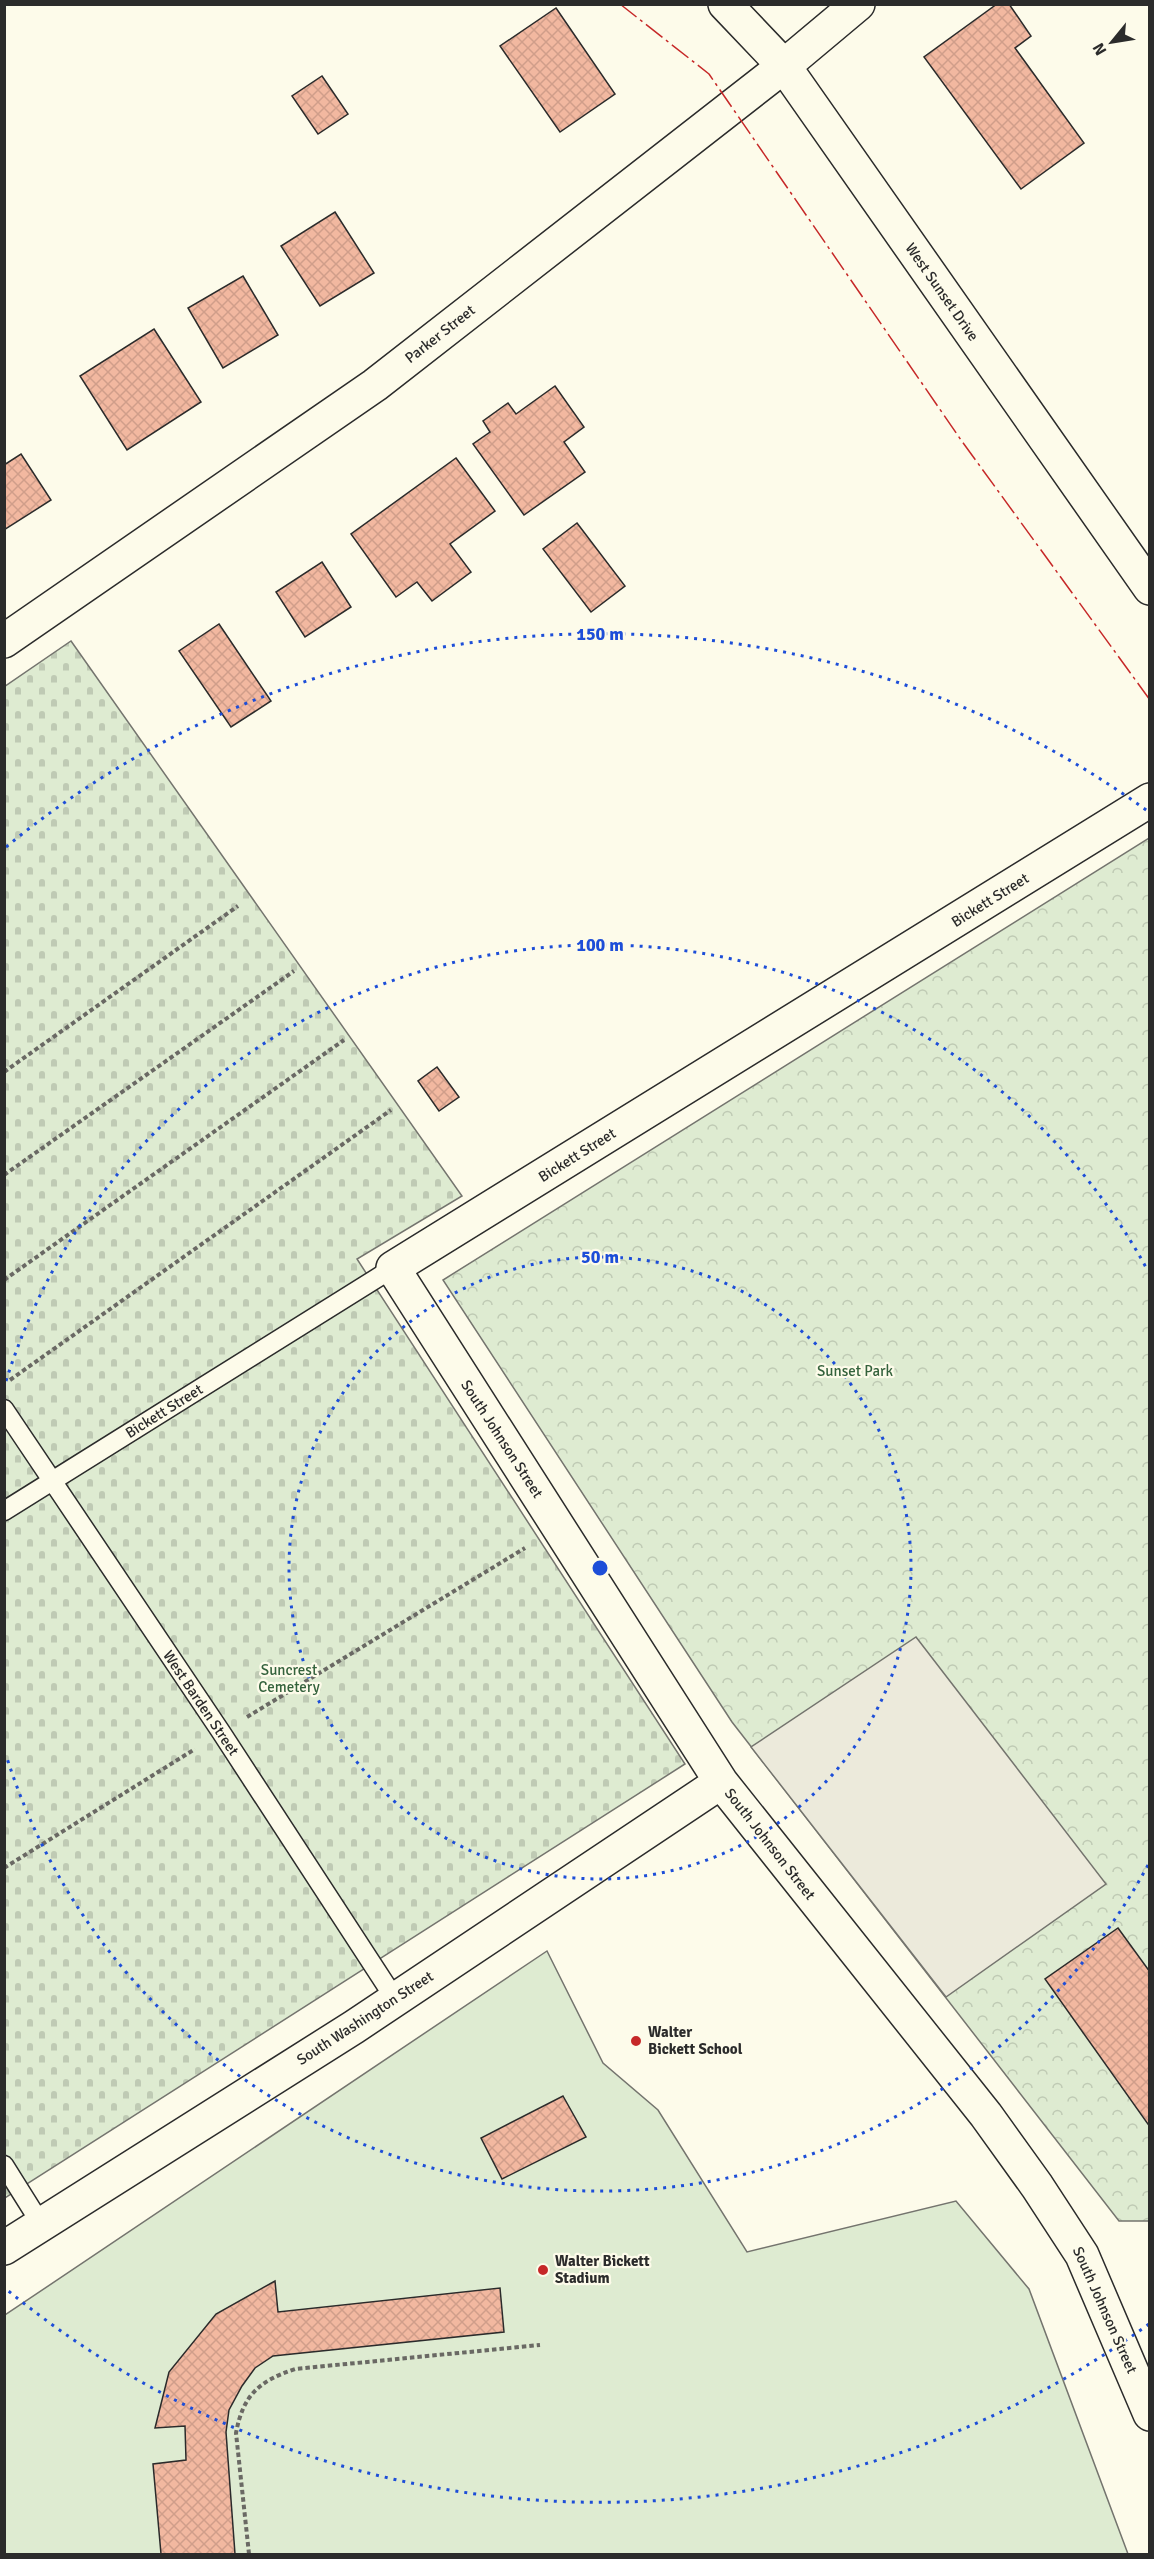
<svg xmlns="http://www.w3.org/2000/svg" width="1154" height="2559" viewBox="0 0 1154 2559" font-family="Signika,sans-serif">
<defs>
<pattern id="cemetery-stones" width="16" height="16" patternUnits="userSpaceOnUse" patternTransform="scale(1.5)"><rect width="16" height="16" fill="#deebd1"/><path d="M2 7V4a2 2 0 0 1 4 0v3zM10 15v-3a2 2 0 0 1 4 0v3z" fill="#bfcab4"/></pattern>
<pattern id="park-crowns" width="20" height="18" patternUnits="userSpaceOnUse" patternTransform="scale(1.5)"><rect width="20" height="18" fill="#deebd1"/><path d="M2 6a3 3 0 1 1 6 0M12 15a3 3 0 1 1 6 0" fill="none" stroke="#bfcab4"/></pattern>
<pattern id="building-cross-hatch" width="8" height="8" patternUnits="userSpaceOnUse" patternTransform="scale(1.5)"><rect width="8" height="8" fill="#f2b8a0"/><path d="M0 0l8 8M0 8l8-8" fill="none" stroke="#d09e8a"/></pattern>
</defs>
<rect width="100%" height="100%" fill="#fdfbea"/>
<path fill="#deebd1" stroke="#74746e" stroke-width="1.5" d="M547 1951 603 2063 658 2110 747 2252 956 2201 1029 2289 1128 2554H5V2315Z"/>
<path fill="url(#cemetery-stones)" stroke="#74746e" stroke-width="1.5" d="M71 641 462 1196 357 1259 685 1764 5 2198 4 687Z"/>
<path fill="url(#park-crowns)" stroke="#74746e" stroke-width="1.5" d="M1149 838V2221H1119L732 1722 443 1280Z"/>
<path fill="#eceadb" stroke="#74746e" stroke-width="1.5" d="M916 1637 1106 1884 946 1997 751 1747Z"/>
<path fill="url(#building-cross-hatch)" stroke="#2b2b2b" stroke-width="1.5" d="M997 4H1009L1031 36 1015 48 1084 143 1021 189 924 57Z
M556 8 615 94 560 132 500 46Z
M322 76 348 114 318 134 292 96Z
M335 212 374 273 320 306 281 246Z
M243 276 278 335 223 368 188 308Z
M154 329 201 402 127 450 80 376Z
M555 386 584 427 564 442 585 472 524 515 473 444 490 432 483 421 508 403 516 414Z
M21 454 51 500 4 530V465Z
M456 458 495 511 450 544 471 572 432 601 417 582 396 597 351 534Z
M577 523 625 586 591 612 543 549Z
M322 562 351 607 305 637 276 592Z
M219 624 271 701 231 727 179 651Z
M437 1067 459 1097 439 1111 418 1081Z
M1118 1928 1150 1972V2127L1045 1979Z
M563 2096 586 2137 502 2179 481 2138Z
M275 2281 278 2312 500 2288 504 2332 273 2356 255 2368 242 2386 229 2410 226 2432 235 2554H161L153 2464 186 2460 185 2426 155 2428 169 2372 216 2314Z"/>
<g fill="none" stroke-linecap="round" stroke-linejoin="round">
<defs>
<path id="service" d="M4 1409 221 1732 395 1999
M4 1511 393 1268
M4 2165 41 2224"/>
<path id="minor" d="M4 641 375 385 784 66 858 4
M1150 800 393 1268 721 1782 986 2115 1037 2186 1082 2255 1150 2414
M4 2248 354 2027 721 1782"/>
<path id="tertiary" d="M725 4 784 66 1150 588"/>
</defs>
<use href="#service" stroke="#2b2b2b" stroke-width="21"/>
<use href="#minor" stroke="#2b2b2b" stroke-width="36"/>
<use href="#tertiary" stroke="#2b2b2b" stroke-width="36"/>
<path stroke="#6a6964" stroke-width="4" stroke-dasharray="4.5 3" stroke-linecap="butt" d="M4 1072 238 906
M4 1175 294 971
M4 1280 344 1040
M10 1380 391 1110
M247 1717 525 1548
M4 1868 195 1749
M249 2554 236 2433C243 2395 259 2381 295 2369L540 2345"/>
<use href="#service" stroke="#fdfbea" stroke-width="18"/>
<use href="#minor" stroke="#fdfbea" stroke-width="33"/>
<use href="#tertiary" stroke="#fdfbea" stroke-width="33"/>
<path stroke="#c62828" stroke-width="1.5" stroke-dasharray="21 4.5 3 4.5" stroke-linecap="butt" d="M620 4 709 74 961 440 1150 700"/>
</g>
<g fill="none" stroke="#1d4ed8" stroke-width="3" stroke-dasharray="3 6">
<circle cx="600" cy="1568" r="311"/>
<path d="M1148 1865A623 623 0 0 1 6 1755M6 1381A623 623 0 0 1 1148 1271"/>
<path d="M1149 2324A934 934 0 0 1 6 2289M6 847A934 934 0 0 1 1149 812"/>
</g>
<g fill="#c62828" stroke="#fdfbea" stroke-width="2">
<circle cx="636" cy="2041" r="6"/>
<circle cx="543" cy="2270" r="6"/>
</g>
<g text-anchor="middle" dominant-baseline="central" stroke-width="4.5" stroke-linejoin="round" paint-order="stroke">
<g font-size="15" fill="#2b2b2b" stroke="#fdfbea">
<text transform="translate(942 292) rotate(55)">West Sunset Drive</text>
<text transform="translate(440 334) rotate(-38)">Parker Street</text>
<text transform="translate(990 900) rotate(-32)">Bickett Street</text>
<text transform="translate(577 1155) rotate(-32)">Bickett Street</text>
<text transform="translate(164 1411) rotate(-32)">Bickett Street</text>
<text transform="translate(502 1439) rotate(57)">South Johnson Street</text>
<text transform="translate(201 1703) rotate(56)">West Barden Street</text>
<text transform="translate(770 1844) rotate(52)">South Johnson Street</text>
<text transform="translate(365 2018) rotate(-33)">South Washington Street</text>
<text transform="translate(1105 2310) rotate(66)">South Johnson Street</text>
</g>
<g font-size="15" fill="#34623c" stroke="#fdfbea">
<text x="855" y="1371">Sunset Park</text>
<text x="289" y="1670">Suncrest<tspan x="289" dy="17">Cemetery</tspan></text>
</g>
<g font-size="15" font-weight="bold" fill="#2b2b2b" stroke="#fdfbea" text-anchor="start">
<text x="648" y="2032">Walter<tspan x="648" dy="17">Bickett School</tspan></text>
<text x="555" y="2261">Walter Bickett<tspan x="555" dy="17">Stadium</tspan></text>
</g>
</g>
<circle cx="600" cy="1568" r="9" fill="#1d4ed8" stroke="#fdfbea" stroke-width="3"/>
<g font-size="18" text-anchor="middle" font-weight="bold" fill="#1d4ed8" stroke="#fdfbea" stroke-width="4.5" stroke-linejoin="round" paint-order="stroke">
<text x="600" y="640">150 m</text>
<text x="600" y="951">100 m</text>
<text x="600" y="1263">50 m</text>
</g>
<rect width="1154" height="2559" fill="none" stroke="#2b2b2b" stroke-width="12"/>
<g transform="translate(1112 42) rotate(240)" stroke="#fdfbea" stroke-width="4.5" paint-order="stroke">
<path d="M0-4.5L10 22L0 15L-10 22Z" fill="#2b2b2b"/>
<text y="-9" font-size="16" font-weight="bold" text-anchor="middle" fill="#2b2b2b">N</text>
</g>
</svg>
